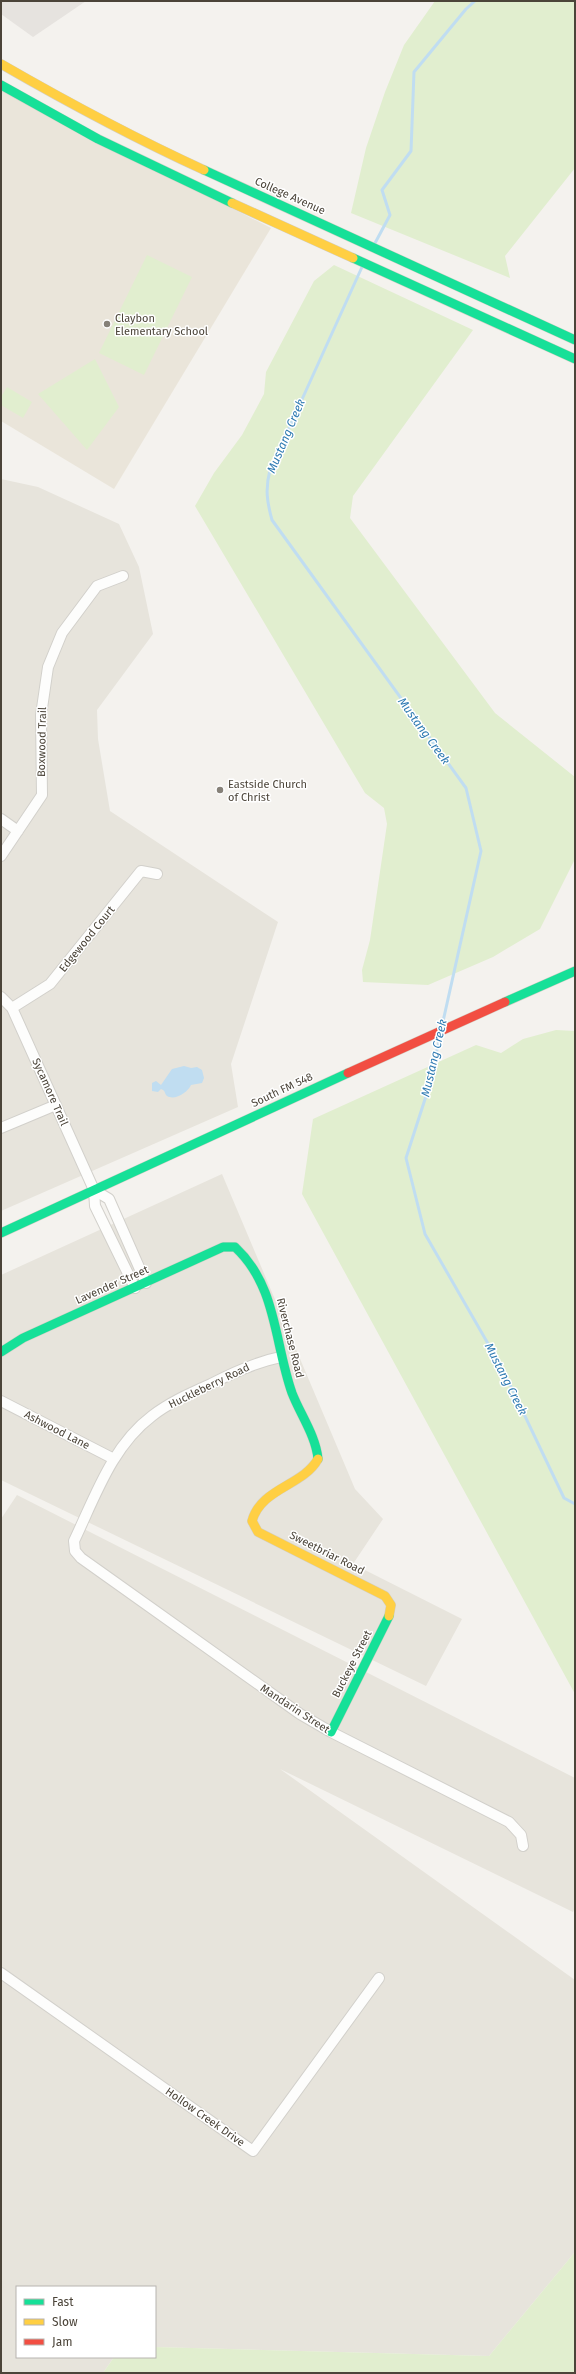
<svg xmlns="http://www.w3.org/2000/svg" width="576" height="2374" viewBox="0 0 576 2374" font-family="'Fira Sans',sans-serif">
<rect width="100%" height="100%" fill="#f4f2ee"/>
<path fill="#e7e4dc" d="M1 479 38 487 119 524 139 567 153 634 97 710 98 739 110 811 278 922 231 1064 238 1107 1 1211Z
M222 1174 355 1489 383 1519 353 1564 462 1619 426 1686 1 1480V1275Z
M17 1495 575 1778V1908L573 1912 280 1769 575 1980V2252L489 2356 155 2347V2287H17V2357H114L103 2373H1V1519Z"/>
<path fill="#eae5da" d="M1 91 271 228 114 489 1 421Z"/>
<path fill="#e1eecf" d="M435 1H575V168L505 256 510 278 351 213 366 148 385 92 404 45Z
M147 255 192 277 144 375 99 353Z
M334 265 473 330 353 496 350 518 495 713 575 777V859L540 929 493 957 428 985 363 982 362 970 370 940 387 824 384 808 365 793 195 506 214 473 242 435 264 394 266 372 314 281Z
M95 359 119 407 87 450 38 394Z
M7 387 32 402 23 418 1 405V397Z
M556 1030 575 1031V1694L302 1194 313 1119 476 1045 501 1053 523 1039Z
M575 2252V2373H103L114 2357H155V2347L489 2356Z"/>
<path fill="#e6e3df" d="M1 1H86L33 37 1 14Z"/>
<path fill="#c0ddf1" d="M184 1066 191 1068 197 1067 202 1070 204 1078 202 1083 191 1085C188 1092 175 1101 167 1096 164 1093 166 1091 161 1089L158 1092 152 1091V1083L156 1081 161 1085 172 1069Z"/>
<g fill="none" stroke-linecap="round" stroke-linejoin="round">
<path stroke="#c0ddf1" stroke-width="3" d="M374 245 390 215 382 190 411 151 414 72 466 9 475 1
M362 267 270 470C265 489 267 502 272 520L466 788 481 851 442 1026
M440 1037 427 1093 406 1158 425 1234 502 1368 564 1498 575 1504"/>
<defs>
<path id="street" d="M1 819 18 831
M1 856 42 795 41 715 48 667 62 633 97 586 123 576
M1 997 12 1008 94 1190 95 1206 135 1288
M12 1008 50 984 141 871 157 874
M1 1128 56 1105
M94 1190 109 1199 146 1283
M281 1357C256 1362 234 1372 211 1384 191 1393 170 1402 152 1416 112 1446 95 1497 74 1541L75 1551 81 1558 300 1714 331 1732 509 1822 521 1835 523 1846
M1 1401 114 1459
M1 1973 253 2151 379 1978"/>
<path id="fast" d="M1 85 98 139 232 203
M204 170 575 340
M353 258 575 359
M505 1002 575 971
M1 1233 348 1073
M1 1352 23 1338 223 1247H235C277 1286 274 1342 292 1393 300 1414 316 1436 318 1459
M331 1732 389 1616"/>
<path id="slow" d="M1 64C67 102 134 138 204 170
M232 203 353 258
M318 1459C303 1486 261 1488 252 1521L258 1532 385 1596 391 1605 389 1616"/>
<path id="jam" d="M348 1073 505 1002"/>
</defs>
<use href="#street" stroke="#d2d0cb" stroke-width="12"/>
<use href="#fast" stroke="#d3cfc5" stroke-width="10"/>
<use href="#slow" stroke="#d3cfc5" stroke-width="10"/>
<use href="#jam" stroke="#d3cfc5" stroke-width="10"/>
<use href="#street" stroke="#fdfdfc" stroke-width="10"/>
<use href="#fast" stroke="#16e098" stroke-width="9"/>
<use href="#slow" stroke="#ffcf43" stroke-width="9"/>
<use href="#jam" stroke="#f24e42" stroke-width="9"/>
</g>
<g fill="#868178" stroke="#fff" stroke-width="1.5">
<circle cx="107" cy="324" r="4"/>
<circle cx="220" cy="790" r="4"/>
</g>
<g text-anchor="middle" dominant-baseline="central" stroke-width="3" stroke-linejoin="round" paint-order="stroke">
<g font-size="11" fill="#4b4439" stroke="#fff">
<text transform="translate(290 196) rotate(24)">College Avenue</text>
<text transform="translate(42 742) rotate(-89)">Boxwood Trail</text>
<text transform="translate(87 939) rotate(-51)">Edgewood Court</text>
<text transform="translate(282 1090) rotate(-25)">South FM 548</text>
<text transform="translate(50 1092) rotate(66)">Sycamore Trail</text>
<text transform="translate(112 1285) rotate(-24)">Lavender Street</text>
<text transform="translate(290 1338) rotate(76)">Riverchase Road</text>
<text transform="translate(209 1386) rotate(-26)">Huckleberry Road</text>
<text transform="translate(57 1430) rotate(27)">Ashwood Lane</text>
<text transform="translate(327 1553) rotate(27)">Sweetbriar Road</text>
<text transform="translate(352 1664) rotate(-63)">Buckeye Street</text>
<text transform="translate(295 1709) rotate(33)">Mandarin Street</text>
<text transform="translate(205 2117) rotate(35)">Hollow Creek Drive</text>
</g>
<g font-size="11" fill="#4b4439" stroke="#fff" text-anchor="start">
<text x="115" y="318">Claybon<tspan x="115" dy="13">Elementary School</tspan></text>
<text x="228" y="784">Eastside Church<tspan x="228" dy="13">of Christ</tspan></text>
</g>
<g font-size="12" font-style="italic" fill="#2e7ab2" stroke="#fff">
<text transform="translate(286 436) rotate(-67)">Mustang Creek</text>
<text transform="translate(424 731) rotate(54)">Mustang Creek</text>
<text transform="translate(434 1058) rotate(-77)">Mustang Creek</text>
<text transform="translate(506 1379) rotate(63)">Mustang Creek</text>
</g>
</g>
<rect width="576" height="2374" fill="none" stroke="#4b4439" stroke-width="4"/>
<rect x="16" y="2286" width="140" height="72" fill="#ffffff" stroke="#b7b4b0"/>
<rect x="24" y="2299" width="20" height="6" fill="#16e098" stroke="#b7b4b0"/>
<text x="52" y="2306" font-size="12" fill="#4b4439">Fast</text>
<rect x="24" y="2319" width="20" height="6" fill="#ffcf43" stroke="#b7b4b0"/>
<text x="52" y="2326" font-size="12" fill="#4b4439">Slow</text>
<rect x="24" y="2339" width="20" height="6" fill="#f24e42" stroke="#b7b4b0"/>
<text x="52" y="2346" font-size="12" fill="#4b4439">Jam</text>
</svg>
